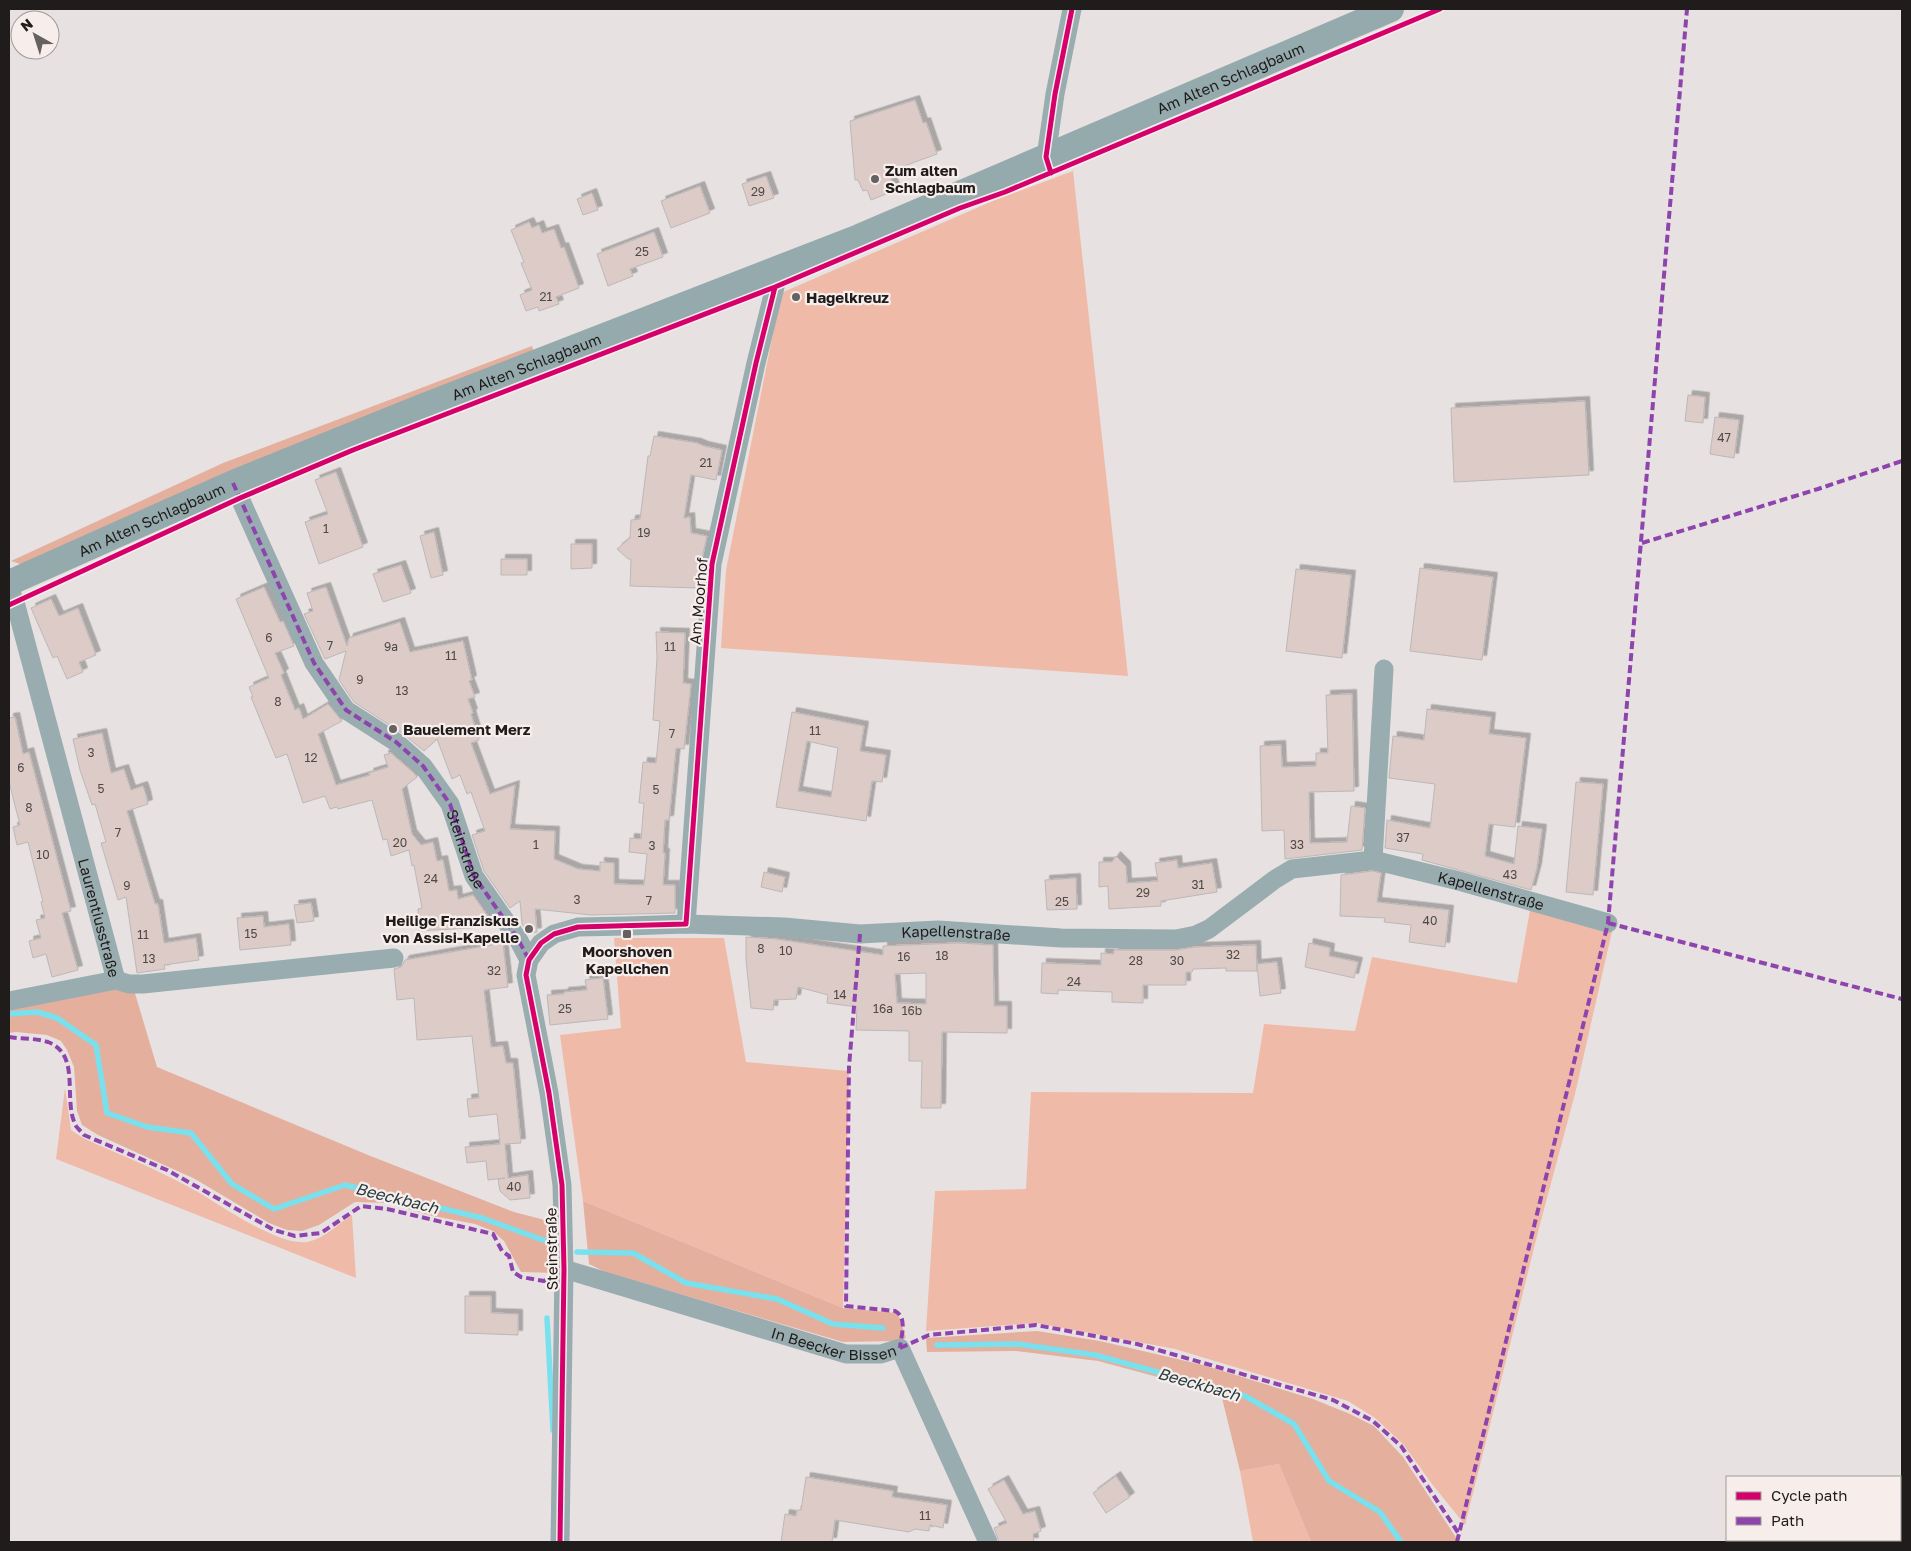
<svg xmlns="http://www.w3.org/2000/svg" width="1911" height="1551" viewBox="0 0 1911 1551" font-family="'Golos Text',sans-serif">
<defs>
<filter id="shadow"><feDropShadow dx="4.5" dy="-4.5" stdDeviation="0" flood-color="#0004"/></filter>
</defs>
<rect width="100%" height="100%" fill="#e7e2e1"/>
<path fill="#f0baa9" d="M1073 171 1128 676 721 648 726 570 781 293 995 200Z
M1530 910 1613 927 1575 1094 1539 1228 1465 1525 1432 1484 1403 1444 1375 1418 1348 1401 1175 1349 1037 1323 926 1331 935 1191 1026 1189 1031 1092 1253 1093 1264 1024 1355 1031 1372 957 1517 983Z
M614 938H724L746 1062 849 1071 843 1308 583 1201 560 1035 621 1028Z
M65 1088 71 1130 83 1138C118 1154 154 1168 187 1186 216 1201 275 1246 307 1242 324 1239 338 1224 352 1215L356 1278 56 1159Z
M1279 1464 1311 1542H1253L1240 1471Z"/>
<path fill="#e5af9e" d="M532 346 535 355 23 565 11 561 223 463Z
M88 989 134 990 157 1067 368 1155 514 1212 568 1226 555 1273 521 1272 504 1241 493 1231 475 1224 428 1215 388 1203 355 1202 319 1225 302 1231 287 1230 269 1223 195 1179 98 1135 82 1125 77 1111 74 1067 67 1050 61 1041 47 1035 16 1032 9 1033V1006Z
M583 1201 843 1308 896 1313 900 1319 906 1338 894 1341 843 1342 605 1272 589 1264Z
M1037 1331 1100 1341 1203 1365 1313 1399 1350 1414 1374 1426 1403 1457 1459 1542H1311L1279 1464 1240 1471 1221 1394 1098 1361 1015 1351 927 1352 926 1338Z"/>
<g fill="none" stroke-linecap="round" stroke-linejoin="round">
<path stroke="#79e0ee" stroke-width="5.5" d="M9 1014 37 1012 57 1018 96 1045 107 1113 147 1127 191 1133 232 1184 274 1209 345 1185 482 1218 554 1244
M550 1243 553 1260
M577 1252 633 1253 686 1283 777 1299 833 1324 883 1328
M547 1318 553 1430
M937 1345 1017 1344 1095 1355 1245 1396 1294 1424 1329 1481 1380 1512 1401 1542"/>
</g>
<path fill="#dccbc6" stroke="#bcb8b8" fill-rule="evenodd" filter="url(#shadow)" d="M915 100 923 123 926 122 937 154 888 172 896 190 871 200 867 190 863 191 858 180H855L850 121Z
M766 176 774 198 749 206 742 184Z
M700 186 710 213 671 228 661 201Z
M592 193 598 210 583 215 577 199Z
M529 222 532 228 539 225 542 233 554 229 561 248 564 247 579 288 556 297 559 304 539 311 538 307 526 311 520 295 532 290 521 263 524 262 511 230Z
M654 232 663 257 630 269 633 276 608 286 597 254Z
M1688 395 1705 397 1703 423 1685 421Z
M1585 401 1589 475 1454 482 1451 408Z
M1715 417 1739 420 1734 458 1710 454Z
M654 436 697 443 704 446 722 450 716 480 691 475 684 518 690 517 691 533 707 536 701 563 699 588 630 586 631 559H628L617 549 630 538 631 520 640 519 648 456H650Z
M336 472 363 547 319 564 305 522 328 514 315 480Z
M434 532 443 575 431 578 420 536Z
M571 544H592V568L571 569Z
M501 559H527V575H501Z
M401 565 411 593 383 602 373 574Z
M1420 568 1493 577 1482 660 1410 651Z
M1296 569 1351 575 1342 658 1286 651Z
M264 587 280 622 283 621 294 646 275 653 284 673 281 675 295 710 299 708 303 719 328 704 342 721 318 734 336 785 370 775 369 773 388 767 384 755 391 753 415 774 417 777 402 789 412 834 421 845 433 842 437 861 443 860 449 891 457 890 458 899 473 895 492 922 486 927 419 931 418 909 422 908 414 865 412 866 409 850 391 856 387 839 383 840 372 800 338 809 337 807 330 809 325 796 303 803 287 754 276 758 251 697H253L249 687 269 678 236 599Z
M326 587 347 646 349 638 400 622 410 652 463 641 472 680 469 681 475 697 468 699 473 713 471 714 479 740 471 743 490 794 515 785 510 829 555 831 554 859 578 869 600 871V862L614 863V884L644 885 647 854 629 852 630 838 641 839 644 803H639L643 762 656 763 660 721 653 720 657 658 656 632 685 633 683 683 691 684 684 749 676 748 669 820H665L663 853H665L663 885H675V913L591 915 535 909 537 932 528 934 522 924 520 901 510 908 484 871 472 835 485 831 471 792 467 794 460 775 452 779 437 739 424 751 402 733 354 702 339 680 346 651 325 659 324 657 304 614 313 611 307 593Z
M51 599 59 616 78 608 96 655 79 662 83 672 67 679 57 656 53 658 31 608Z
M1352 694 1354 791 1309 792 1310 843 1347 842 1351 806 1365 808 1362 850 1285 859 1284 830 1262 831 1260 746 1281 745 1282 767 1316 766V753H1328L1326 695Z
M1427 709 1491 717 1489 734 1526 738 1515 827 1489 824 1485 856 1514 864 1518 826 1542 829 1537 868 1531 890 1422 860 1423 854 1385 848 1387 820 1430 828 1435 784 1389 778 1393 736 1424 740Z
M792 712 864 726 860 751 886 755 882 782 872 781 866 821 776 807ZM807 741 838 748 831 797 798 791Z
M15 717 23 754 29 752 71 911 62 913 78 970 52 977 46 954 33 958 29 941 41 938 36 920 45 918 41 902 43 901 41 894 28 842 17 845 13 827 20 825 9 782V718Z
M102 733 111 773 124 769 131 790 143 786 146 795 148 804 127 811 155 904H158L164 943 196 938 199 960 164 965 165 969 137 973 126 897 118 900 101 843 106 842 95 804 92 805 80 770 73 739Z
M1576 782 1603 784 1593 895 1566 892Z
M1116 856 1126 866 1127 883 1158 881 1155 863 1177 860 1178 868 1212 863 1217 892 1161 901V906L1109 909 1108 886 1099 887V862H1112Z
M1372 871 1381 873 1377 902 1449 910 1445 947 1409 942 1411 925 1384 922 1385 918 1340 916 1341 875Z
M764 872 785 877 782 892 761 887Z
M1076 878 1077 909 1047 910 1045 880Z
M311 903 314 921 297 923 294 905Z
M263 916 264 927 289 924 291 945 240 950 237 918Z
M746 937 776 939 883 955V946L958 943 993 945 994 1006H1007V1033L942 1032 941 1108H921L922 1061H909V1031L856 1030 857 1007 827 1003 828 995 798 987 796 999 774 1000 773 1010 751 1008 746 960ZM926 973V1004L897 1003 895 974Z
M503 943 508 987 484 990 491 1047 503 1046 506 1063H513L521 1143 505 1144 508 1178 528 1175 530 1198 510 1200 500 1191 498 1179 505 1178 488 1180 486 1161 467 1163 465 1147 500 1144 497 1114 469 1117 467 1099 479 1098 472 1036 417 1040 414 998 397 1000 394 969 401 967 405 960Z
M1309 943 1330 948 1329 956 1358 962 1354 978 1305 967Z
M1256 945 1257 971H1226V968L1193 969 1192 972H1186V985H1143V1003L1112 1002V992L1058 990V994L1041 993 1042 963 1101 965V953L1114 954V950H1176L1195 947Z
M1277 962 1281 993 1260 996 1257 964Z
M603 978 608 1019 550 1025 547 995 564 994V992L587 990 585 980Z
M465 1296H491V1313L518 1314V1335L465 1333Z
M1116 1476 1130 1497 1106 1513 1093 1493Z
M806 1477 893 1491 892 1497 947 1505 943 1528 930 1525 929 1531 915 1529 909 1532 835 1520 832 1542H781L785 1514 796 1516 797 1510H801Z
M1004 1480 1023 1514 1035 1511 1041 1531 1033 1534 1034 1542H999L994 1528 1007 1523 988 1489Z"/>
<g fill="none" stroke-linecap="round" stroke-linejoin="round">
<g stroke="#99acaf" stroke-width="19">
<path d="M1046 157 1055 94 1072 9"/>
<path d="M233 483 314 663 346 710 396 742 423 766 450 804 474 876 518 939 529 960 526 975 549 1093 562 1185 564 1269 560 1542"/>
<path id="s1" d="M9 588 15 602 116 980"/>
<path d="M1373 860 1384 669"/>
<path d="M686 924 712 564 756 363 775 287V270"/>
<path id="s2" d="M529 960 541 943 554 934 578 927 627 926 686 924 784 927 860 934 938 930 1061 938 1176 939 1196 935 1209 929 1274 880 1292 869 1373 860 1459 881 1608 923"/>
<path d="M9 1001 116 980 129 984H143L394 958"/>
<path id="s3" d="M564 1269 846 1354H881L900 1348 988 1542"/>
</g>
<path stroke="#95aaac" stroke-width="26" id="s4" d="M9 583 233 483 419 408 859 237 1391 9"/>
<g stroke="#8e44ad" stroke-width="4" stroke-dasharray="8 4" stroke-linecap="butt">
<path id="s5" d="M233 483 314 663 346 710 396 742 423 766 450 804 474 876 518 939 529 960"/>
<path d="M1642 543 1818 489 1902 461"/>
<path d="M1608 923 1902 999"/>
<path d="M860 934 849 1067 846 1306 895 1311C908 1318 901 1335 900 1348"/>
<path d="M9 1037C21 1039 36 1038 48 1042 82 1055 62 1100 76 1126 78 1129 82 1132 84 1135L167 1170 274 1230 295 1236 321 1233 361 1206 387 1209 493 1234 502 1251 509 1256 513 1272 521 1277 544 1281 564 1269"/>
<path d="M900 1348 929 1335 1036 1325 1137 1344 1333 1400 1373 1421 1401 1446 1459 1534"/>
<path d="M1457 1542 1608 923 1687 9"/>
</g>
<defs>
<path id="cycleway" d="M1051 173 1046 157 1055 94 1072 9
M9 605 240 498 353 450 775 287 960 208 1005 192 1440 9
M560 1542 564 1269 562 1185 549 1093 526 975 529 960 541 943 554 934 578 927 686 924 712 564 756 363 775 287"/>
</defs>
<use href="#cycleway" stroke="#f7eeeb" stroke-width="8"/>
<use href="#cycleway" stroke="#d6006c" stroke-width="5"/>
</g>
<g fill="#656160" stroke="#f7eeeb" stroke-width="2">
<circle cx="875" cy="179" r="5"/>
<circle cx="796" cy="297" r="5"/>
<circle cx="393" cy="729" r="5"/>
<circle cx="529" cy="929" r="5"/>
<rect x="622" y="929" width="10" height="10" rx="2.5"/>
</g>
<g text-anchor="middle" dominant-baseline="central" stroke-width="4.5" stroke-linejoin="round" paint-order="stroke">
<g font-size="12" fill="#4f4946">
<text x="758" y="191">29</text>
<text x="642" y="251">25</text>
<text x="546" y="296">21</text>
<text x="1724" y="437">47</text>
<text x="706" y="462">21</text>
<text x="326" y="528">1</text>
<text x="644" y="532">19</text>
<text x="269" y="637">6</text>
<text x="330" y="645">7</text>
<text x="391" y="646">9a</text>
<text x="670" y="646">11</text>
<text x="451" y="655">11</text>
<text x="360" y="679">9</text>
<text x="402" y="690">13</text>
<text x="278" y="701">8</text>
<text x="815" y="730">11</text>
<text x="672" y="733">7</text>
<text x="91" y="752">3</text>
<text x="311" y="757">12</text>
<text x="21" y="767">6</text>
<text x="101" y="788">5</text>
<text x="656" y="789">5</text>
<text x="29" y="807">8</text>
<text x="118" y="832">7</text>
<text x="1403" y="837">37</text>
<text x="400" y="842">20</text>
<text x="536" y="844">1</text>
<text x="1297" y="844">33</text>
<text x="652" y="845">3</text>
<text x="43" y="854">10</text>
<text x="1510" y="874">43</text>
<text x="431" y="878">24</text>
<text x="1198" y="884">31</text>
<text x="127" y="885">9</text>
<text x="1143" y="892">29</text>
<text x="577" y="899">3</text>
<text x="649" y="900">7</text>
<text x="1062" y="901">25</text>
<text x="1430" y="920">40</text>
<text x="251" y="933">15</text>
<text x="143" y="934">11</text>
<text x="761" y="948">8</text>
<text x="786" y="950">10</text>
<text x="1233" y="954">32</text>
<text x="942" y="955">18</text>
<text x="904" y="956">16</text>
<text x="149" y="958">13</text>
<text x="1136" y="960">28</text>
<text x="1177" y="960">30</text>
<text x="494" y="970">32</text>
<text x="1074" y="981">24</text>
<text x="840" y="994">14</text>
<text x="565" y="1008">25</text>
<text x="883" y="1008">16a</text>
<text x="912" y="1010">16b</text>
<text x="514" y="1186">40</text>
<text x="925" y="1515">11</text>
</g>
<g font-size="15" fill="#1f1c1b" stroke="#f7eeeb">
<text stroke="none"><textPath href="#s4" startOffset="1322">Am Alten Schlagbaum</textPath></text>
<text stroke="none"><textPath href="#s4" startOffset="561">Am Alten Schlagbaum</textPath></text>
<text stroke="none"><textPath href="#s4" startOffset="156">Am Alten Schlagbaum</textPath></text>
<text transform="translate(698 601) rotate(-85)">Am Moorhof</text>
<text stroke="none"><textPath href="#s5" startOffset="444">Steinstraße</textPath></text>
<text stroke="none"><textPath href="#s2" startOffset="1001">Kapellenstraße</textPath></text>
<text stroke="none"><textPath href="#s1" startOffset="342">Laurentiusstraße</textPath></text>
<text stroke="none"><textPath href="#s2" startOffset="440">Kapellenstraße</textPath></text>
<text transform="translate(551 1249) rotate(-91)">Steinstraße</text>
<text stroke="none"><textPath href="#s3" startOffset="281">In Beecker Bissen</textPath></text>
</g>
<g font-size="15" font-weight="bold" fill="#1f1c1b" stroke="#f7eeeb" text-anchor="start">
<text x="885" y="170">Zum alten<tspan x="885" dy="17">Schlagbaum</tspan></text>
<text x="806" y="297">Hagelkreuz</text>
<text x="403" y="729">Bauelement Merz</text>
<text x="519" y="920" text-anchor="end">Heilige Franziskus<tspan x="519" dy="17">von Assisi-Kapelle</tspan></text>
<text x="627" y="951" text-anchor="middle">Moorshoven<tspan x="627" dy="17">Kapellchen</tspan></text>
</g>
<g font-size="16" font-style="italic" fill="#243c40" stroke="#f7eeeb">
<text transform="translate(397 1198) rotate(14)">Beeckbach</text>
<text transform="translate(1199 1384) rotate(16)">Beeckbach</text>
</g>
</g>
<rect width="1911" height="1551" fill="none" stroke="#1f1c1b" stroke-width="20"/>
<rect x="1726" y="1476" width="175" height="65" fill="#f7eeeb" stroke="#a19a98"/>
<rect x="1736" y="1492" width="25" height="8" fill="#d6006c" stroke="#a19a98"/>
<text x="1771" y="1501" font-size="15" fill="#1f1c1b">Cycle path</text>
<rect x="1736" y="1517" width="25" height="8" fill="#8e44ad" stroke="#a19a98"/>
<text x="1771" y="1526" font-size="15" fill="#1f1c1b">Path</text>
<g transform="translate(35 35) rotate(321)"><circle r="24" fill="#f7eeeb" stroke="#a19a98"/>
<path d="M0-4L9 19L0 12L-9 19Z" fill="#656160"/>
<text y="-8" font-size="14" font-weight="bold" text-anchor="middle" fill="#1f1c1b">N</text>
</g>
</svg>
